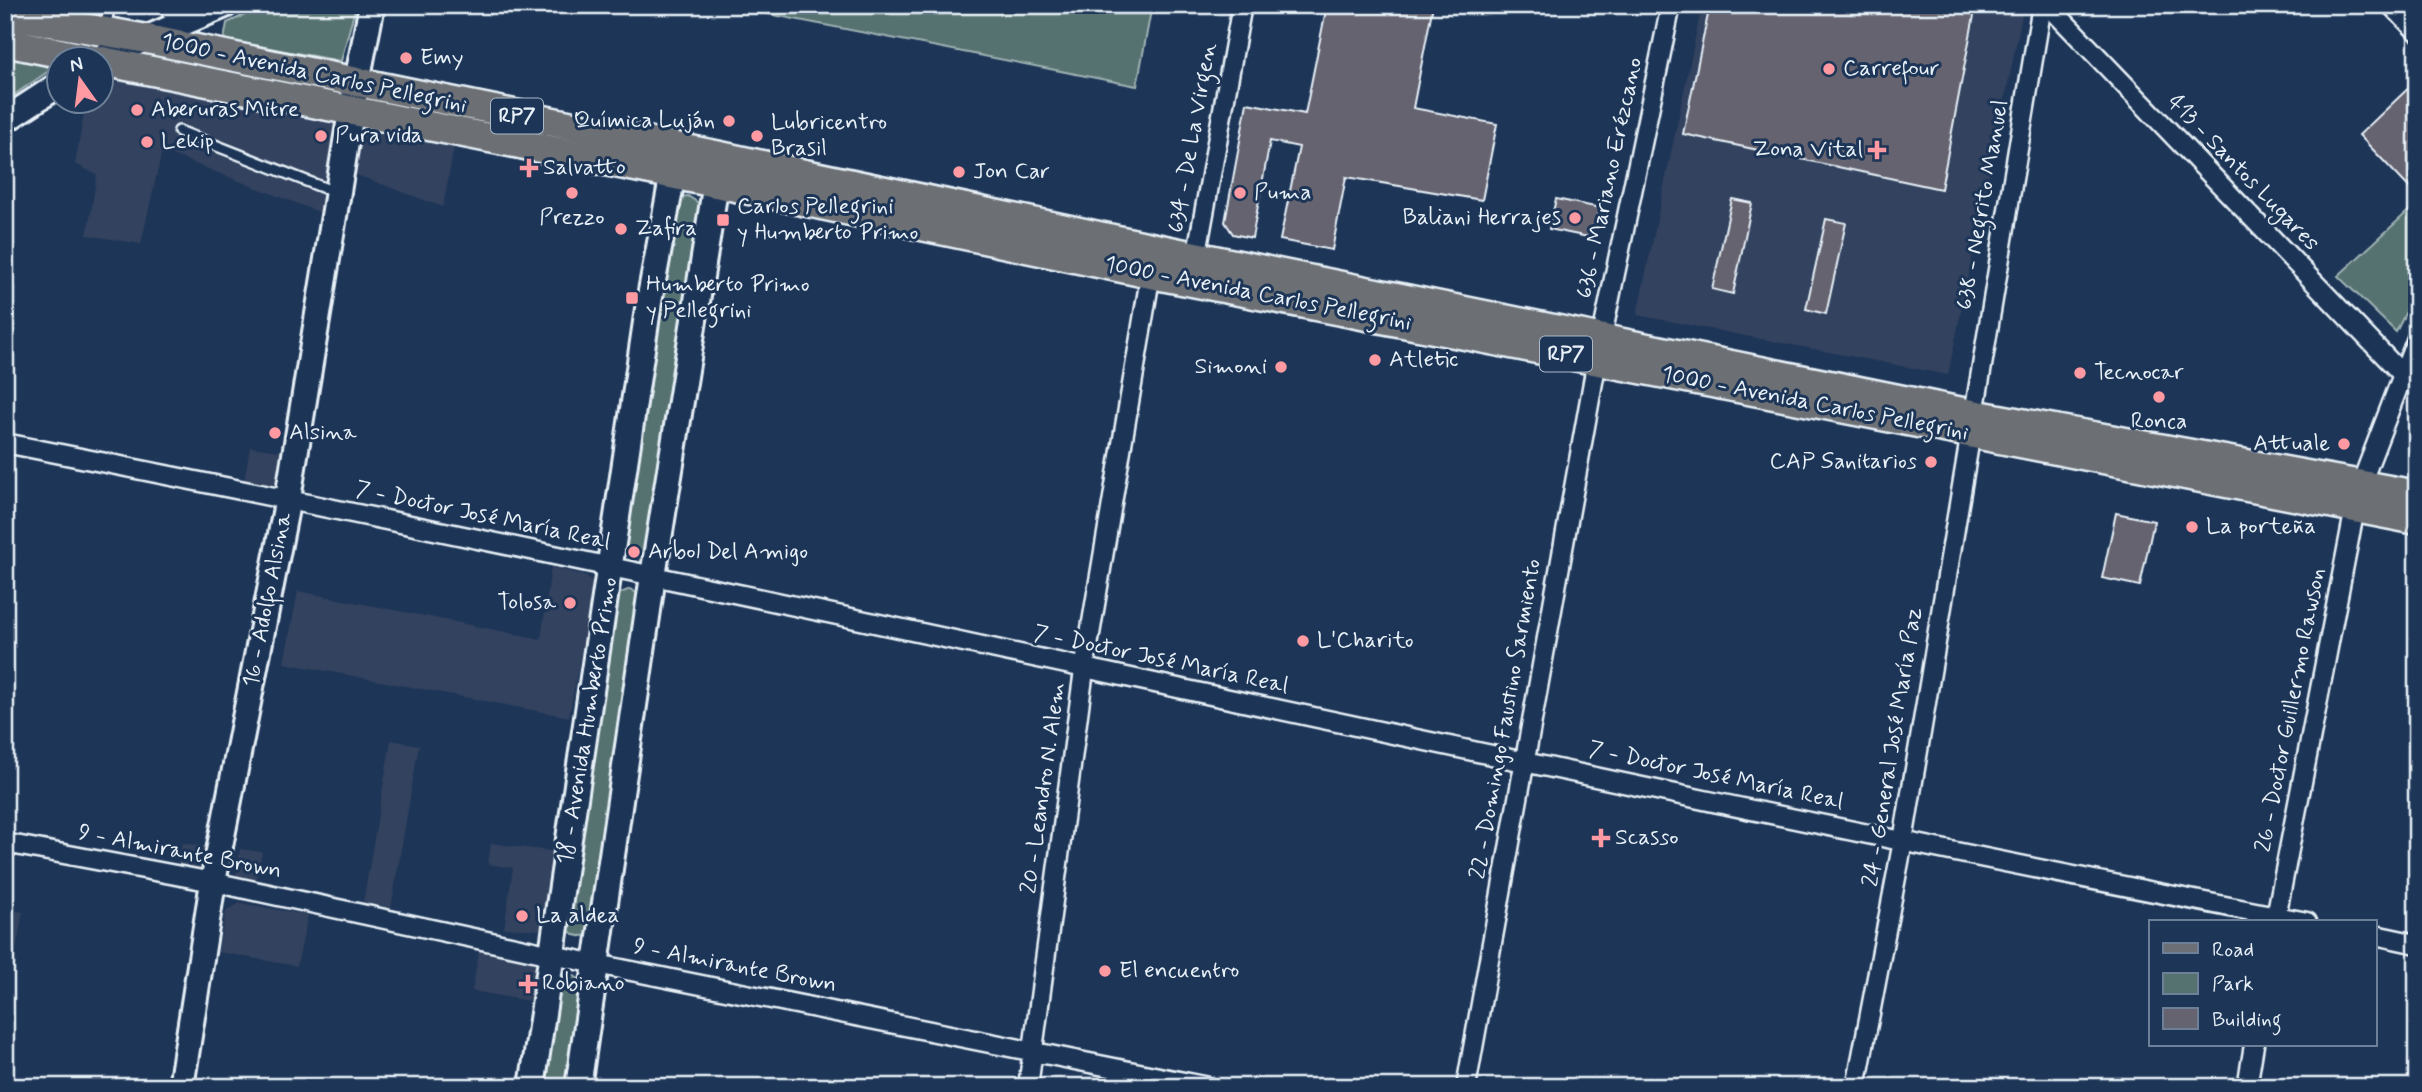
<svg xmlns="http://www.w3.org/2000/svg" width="2422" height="1092" viewBox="0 0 2422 1092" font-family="Mynerve,sans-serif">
<rect width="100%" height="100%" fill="#1d3557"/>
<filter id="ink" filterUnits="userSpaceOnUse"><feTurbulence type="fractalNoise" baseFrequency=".0143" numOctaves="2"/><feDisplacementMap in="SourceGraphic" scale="14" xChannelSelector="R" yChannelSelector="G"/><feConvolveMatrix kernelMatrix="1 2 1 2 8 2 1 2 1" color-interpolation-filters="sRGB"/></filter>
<g filter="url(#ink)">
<path fill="#33435e" d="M1702 5 2024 6 1948 375 1637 315Z
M102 70 339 121 329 216 162 151 141 244 87 235 97 175 75 164 86 102H102Z
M374 125 456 136 443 207 354 174 360 135 364 129Z
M250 447 287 452 281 480 269 485 244 481Z
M551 567 586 576 595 583 588 648H582L569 717 284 663 298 591 541 639Z
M391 740 419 745 391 908 363 903Z
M182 843 217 848 203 872 177 869Z
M491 843 557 852 547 924 542 930 504 928 513 868 488 864Z
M240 849 262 852 256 883 239 880 236 876Z
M240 903 308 915 297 966 218 952 226 911Z
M5 909 23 912 5 1010Z
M480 945 537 961 539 971 535 1002 472 991Z"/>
<path fill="#567270" stroke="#9fb2b4" stroke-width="2" d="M266 5H356L341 61 224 40 227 23Z
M722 5H1152L1137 86Z
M5 52 59 64 5 101Z
M688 196 700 204 650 552C639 559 630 560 623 549L671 210 680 197Z
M2417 203V289L2396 332 2338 276Z
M630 589 643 597 594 931C584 938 575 939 567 928L616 595Z
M571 974 584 982 571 1087H541L557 980Z"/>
<path fill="#65636f" stroke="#e8f1f8" stroke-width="2" d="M1327 5H1433L1413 108 1497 124 1482 200 1346 177 1332 250 1280 240 1299 147 1270 141 1252 238 1233 234 1225 222 1247 103 1305 114Z
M1710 5H1976L1941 189 1683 134Z
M2417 80V196L2359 135Z
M1556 199 1600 208 1593 238 1549 229Z
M1732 199 1752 203 1733 294 1712 289Z
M1826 219 1846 223 1826 314 1806 309Z
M2116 513 2154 521 2140 586 2102 578Z"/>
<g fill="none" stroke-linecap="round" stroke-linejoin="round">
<defs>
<path id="lane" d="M106 27 109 5
M179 131 337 193"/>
<path id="street" d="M168 5 180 25
M2048 5 2403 375
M2391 5 2417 31
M1195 263 1242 5
M5 443C774 594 1537 773 2307 922
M5 843 213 882 552 955 1209 1087
M2275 922 2355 508 2361 484 2417 338
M2375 935 2417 944
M1028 1087 1084 670 1152 266
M1466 1087 1597 360 1671 5
M1856 1087 1903 841 2042 5
M2247 1087 2254 1045"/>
<path id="secondary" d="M96 60 225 5
M5 120 60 84
M181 1087 213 882 288 498 351 112 372 5
M532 1087 649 302 676 157
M578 1087 653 576 719 164"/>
<path id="primary" d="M5 14 147 39 720 156 1155 248 1972 414 2417 495
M5 42 94 60
M102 61 716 183 1151 274 2417 520"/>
</defs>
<use href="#lane" stroke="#e8f1f8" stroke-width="14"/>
<use href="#street" stroke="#e8f1f8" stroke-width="23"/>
<use href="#secondary" stroke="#e8f1f8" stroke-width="30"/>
<use href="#primary" stroke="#e8f1f8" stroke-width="33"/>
<use href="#lane" stroke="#1d3557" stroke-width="9"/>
<use href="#street" stroke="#1d3557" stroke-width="18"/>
<use href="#secondary" stroke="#1d3557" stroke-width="24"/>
<use href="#primary" stroke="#6c6f75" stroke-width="28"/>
</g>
</g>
<g fill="#ff9aa2" stroke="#1d3557" stroke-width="2.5">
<circle cx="406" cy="58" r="7"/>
<circle cx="1829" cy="69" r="7"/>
<circle cx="137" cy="110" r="7"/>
<circle cx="729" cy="121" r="7"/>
<circle cx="321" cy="136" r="7"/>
<circle cx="757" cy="136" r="7"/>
<circle cx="147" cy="142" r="7"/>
<path d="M1873.5 139.5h7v7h7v7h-7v7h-7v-7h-7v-7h7z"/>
<path d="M525.5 157.5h7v7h7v7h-7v7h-7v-7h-7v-7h7z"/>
<circle cx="959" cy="172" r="7"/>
<circle cx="572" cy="193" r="7"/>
<circle cx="1240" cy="193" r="7"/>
<circle cx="1575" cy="218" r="7"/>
<rect x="716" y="213" width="14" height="14" rx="3.5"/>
<circle cx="621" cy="229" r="7"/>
<rect x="625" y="291" width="14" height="14" rx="3.5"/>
<circle cx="1375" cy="360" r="7"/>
<circle cx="1281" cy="367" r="7"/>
<circle cx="2080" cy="373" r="7"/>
<circle cx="2159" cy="397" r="7"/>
<circle cx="275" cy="433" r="7"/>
<circle cx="2344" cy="444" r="7"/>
<circle cx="1931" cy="462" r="7"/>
<circle cx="2192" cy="527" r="7"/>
<circle cx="634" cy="552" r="7"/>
<circle cx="570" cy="603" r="7"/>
<circle cx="1303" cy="641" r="7"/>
<path d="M1597.5 827.5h7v7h7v7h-7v7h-7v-7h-7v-7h7z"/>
<circle cx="522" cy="916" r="7"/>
<circle cx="1105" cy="971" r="7"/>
<path d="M524.5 973.5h7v7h7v7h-7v7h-7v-7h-7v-7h7z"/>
</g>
<g text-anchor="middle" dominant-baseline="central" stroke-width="6" stroke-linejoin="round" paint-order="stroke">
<g fill="#1d3557" stroke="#abb9c8" stroke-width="2">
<rect x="491" y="98.5" width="52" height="35" rx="5"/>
<rect x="1540" y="336.5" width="52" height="35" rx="5"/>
</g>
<g font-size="21" font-weight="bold" fill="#e8f1f8">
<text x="517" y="116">RP7</text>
<text x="1566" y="354">RP7</text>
</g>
<g font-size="23" fill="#e8f1f8" stroke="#1d3557" text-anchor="start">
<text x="420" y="58">Emy</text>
<text x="1843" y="69">Carrefour</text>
<text x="151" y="110">Aberuras Mitre</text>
<text x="715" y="121" text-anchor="end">Química Luján</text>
<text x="771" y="123">Lubricentro<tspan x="771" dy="26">Brasil</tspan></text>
<text x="335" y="136">Pura vida</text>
<text x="161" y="142">Lekip</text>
<text x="1863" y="150" text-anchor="end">Zona Vital</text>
<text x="543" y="168">Salvatto</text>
<text x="973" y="172">Jon Car</text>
<text x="1254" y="193">Puma</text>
<text x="737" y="207">Carlos Pellegrini<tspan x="737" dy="26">y Humberto Primo</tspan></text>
<text x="572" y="218" text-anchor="middle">Prezzo</text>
<text x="1561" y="218" text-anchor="end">Baliani Herrajes</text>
<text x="635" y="229">Zafira</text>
<text x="646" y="285">Humberto Primo<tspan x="646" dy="26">y Pellegrini</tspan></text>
<text x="1389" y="360">Atletic</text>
<text x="1267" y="367" text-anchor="end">Simoni</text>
<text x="2094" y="373">Tecnocar</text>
<text x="2159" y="422" text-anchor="middle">Ronca</text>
<text x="289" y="433">Alsina</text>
<text x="2330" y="444" text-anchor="end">Attuale</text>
<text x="1917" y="462" text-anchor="end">CAP Sanitarios</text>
<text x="2206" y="527">La porteña</text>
<text x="648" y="552">Arbol Del Amigo</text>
<text x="556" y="603" text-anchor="end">Tolosa</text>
<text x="1317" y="641">L'Charito</text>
<text x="1615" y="838">Scasso</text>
<text x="536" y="916">La aldea</text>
<text x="1119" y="971">El encuentro</text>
<text x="542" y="984">Robiano</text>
</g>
<g font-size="23" fill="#e8f1f8" stroke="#1d3557">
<text transform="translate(314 74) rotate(12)">1000 - Avenida Carlos Pellegrini</text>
<text transform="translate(1193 138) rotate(-80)">634 - De La Virgen</text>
<text transform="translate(2243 173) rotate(46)">413 - Santos Lugares</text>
<text transform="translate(1610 178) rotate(-78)">636 - Mariano Erézcano</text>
<text transform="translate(1983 205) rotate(-80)">638 - Negrito Manuel</text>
<text transform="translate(1258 294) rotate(11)">1000 - Avenida Carlos Pellegrini</text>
<text transform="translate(1815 404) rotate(11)">1000 - Avenida Carlos Pellegrini</text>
<text transform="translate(483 516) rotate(12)">7 - Doctor José María Real</text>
<text transform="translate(268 600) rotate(-79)">16 - Adolfo Alsina</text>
<text transform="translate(1161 660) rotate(12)">7 - Doctor José María Real</text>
<text transform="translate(2291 710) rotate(-79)">26 - Doctor Guillermo Rawson</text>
<text transform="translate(1506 719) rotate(-80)">22 - Domingo Faustino Sarmiento</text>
<text transform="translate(588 721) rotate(-81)">18 - Avenida Humberto Primo</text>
<text transform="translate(1893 747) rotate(-81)">24 - General José María Paz</text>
<text transform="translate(1716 776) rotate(12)">7 - Doctor José María Real</text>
<text transform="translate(1044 788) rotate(-82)">20 - Leandro N. Alem</text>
<text transform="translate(180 852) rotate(11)">9 - Almirante Brown</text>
<text transform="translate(735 966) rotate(11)">9 - Almirante Brown</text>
</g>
</g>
<rect width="2422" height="1092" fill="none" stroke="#1d3557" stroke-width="28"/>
<rect x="14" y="14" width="2394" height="1064" fill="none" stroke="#e8f1f8" stroke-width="2.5" filter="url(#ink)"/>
<rect x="2149" y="920" width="228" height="126" fill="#1d3557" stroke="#6e8097" stroke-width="2"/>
<rect x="2163" y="943" width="35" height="10" fill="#6c6f75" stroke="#6e8097" stroke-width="2"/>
<text x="2212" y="956" font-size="21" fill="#e8f1f8">Road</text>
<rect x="2163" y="973" width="35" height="21" fill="#567270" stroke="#6e8097" stroke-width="2"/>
<text x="2212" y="990" font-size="21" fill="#e8f1f8">Park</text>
<rect x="2163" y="1008" width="35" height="21" fill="#65636f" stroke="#6e8097" stroke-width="2"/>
<text x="2212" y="1026" font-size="21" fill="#e8f1f8">Building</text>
<g transform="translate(80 80) rotate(346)"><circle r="33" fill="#1d3557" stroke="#6e8097" stroke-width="2"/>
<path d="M0-5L12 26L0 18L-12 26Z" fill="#ff9aa2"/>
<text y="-10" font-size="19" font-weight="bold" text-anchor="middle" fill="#e8f1f8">N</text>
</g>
</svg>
